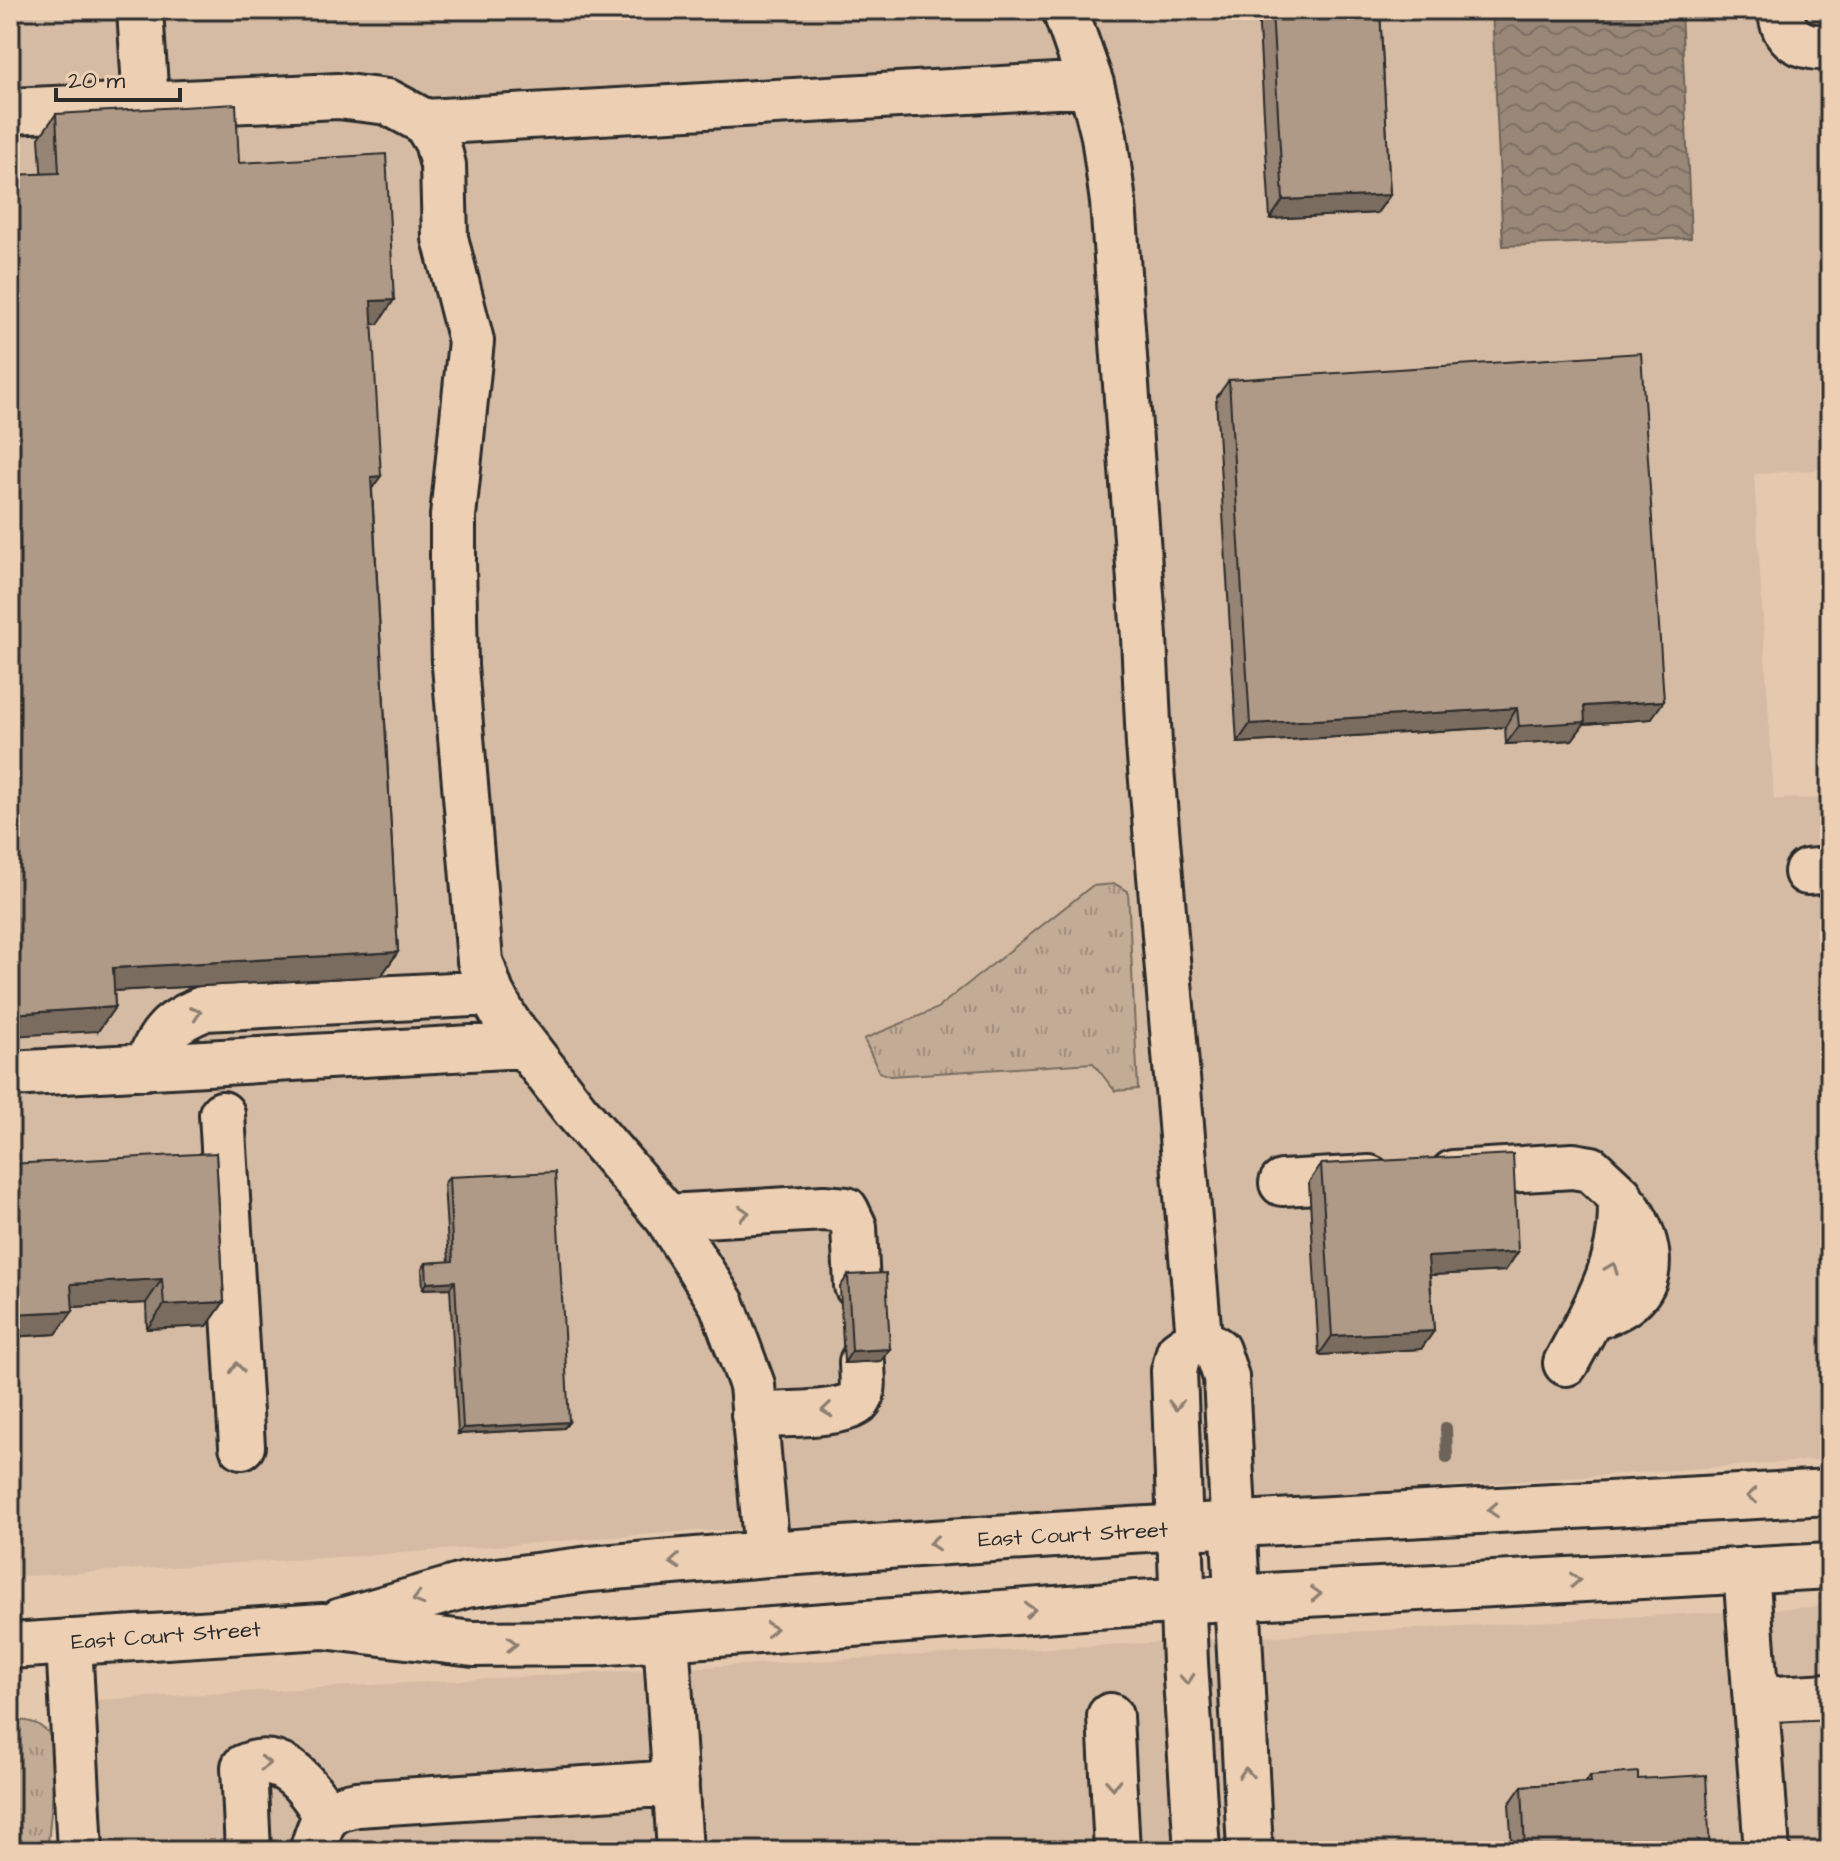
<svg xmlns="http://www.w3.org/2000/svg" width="1840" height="1861" viewBox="0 0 1840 1861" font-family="'Architects Daughter',sans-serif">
<defs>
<pattern id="grass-tufts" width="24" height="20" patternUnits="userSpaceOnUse" patternTransform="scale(2)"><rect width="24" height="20" fill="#c3ac96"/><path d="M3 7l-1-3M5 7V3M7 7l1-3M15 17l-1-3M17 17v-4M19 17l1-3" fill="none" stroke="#9f8c7b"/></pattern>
<pattern id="water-waves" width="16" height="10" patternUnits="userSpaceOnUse" patternTransform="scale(2)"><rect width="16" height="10" fill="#998878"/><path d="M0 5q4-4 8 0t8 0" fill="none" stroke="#7d6f63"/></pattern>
</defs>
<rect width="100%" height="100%" fill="#e5c9af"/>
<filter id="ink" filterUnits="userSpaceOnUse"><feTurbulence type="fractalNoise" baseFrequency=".0125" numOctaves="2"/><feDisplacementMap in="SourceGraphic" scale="16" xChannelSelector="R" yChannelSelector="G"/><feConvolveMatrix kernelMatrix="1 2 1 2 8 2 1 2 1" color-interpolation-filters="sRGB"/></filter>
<g filter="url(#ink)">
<path fill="#d5bba3" d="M10 10H1830V469L1754 474 1774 799 1830 798V1459L1119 1510 679 1532 389 1554 10 1577Z
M1830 1606V1851H66L58 1702Z"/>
<path fill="url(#grass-tufts)" stroke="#776c60" stroke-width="2" d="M1115 884 1128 891 1138 1089 1115 1091 1093 1063 890 1076 879 1072 864 1039 936 1009 1092 886Z
M10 1720 27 1721 37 1724 48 1732 55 1747 57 1780 53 1789 48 1844 10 1848Z"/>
<path fill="url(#water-waves)" stroke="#6d6359" stroke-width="2" d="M1492 10H1681L1691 238 1503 246Z"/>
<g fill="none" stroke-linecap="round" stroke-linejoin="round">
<path stroke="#6d6359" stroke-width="12" d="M1446 1428 1447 1458"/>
<defs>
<path id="minor" d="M140 10 146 103
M1065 10 1091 84 1104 136 1113 202 1144 637 1149 745 1199 1338
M1781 10C1782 39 1802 49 1830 47
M10 111 338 96 388 102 425 122 437 142 443 165 445 238 471 341 453 516V561L455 666 480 961 491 993 507 1022 576 1111 667 1217 722 1304 752 1385 767 1554
M425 122 1091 84
M1807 872 1830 870
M146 1067C162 1032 168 1023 205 1008L491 993
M10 1074 524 1045
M222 1114 242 1446
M1453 1173 1573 1166 1591 1169 1620 1196C1627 1257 1594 1311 1566 1363
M1282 1183 1369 1178
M667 1217 824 1208 846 1210 854 1227 857 1286
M1590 1319C1602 1314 1619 1309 1629 1300 1659 1275 1646 1236 1628 1208
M1199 1338 1217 1350 1226 1377 1250 1851
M754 1415C775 1414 848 1416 859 1400 865 1390 862 1373 862 1362
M1746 1570 1767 1851
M666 1637 680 1851
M69 1642 80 1851
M1756 1700 1830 1696
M1110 1716 1117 1851
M248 1851 244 1767C282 1750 309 1786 326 1816
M312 1851C322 1820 324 1810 357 1804L676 1783
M1197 1851 1185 1663 1174 1371 1179 1352 1199 1338"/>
<path id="major" d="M341 1621 466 1585 590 1569 767 1554 1130 1530 1830 1492
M10 1646 323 1626 473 1644 595 1643 1137 1603 1830 1566"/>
</defs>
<use href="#minor" stroke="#2b2b2b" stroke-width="50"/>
<use href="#major" stroke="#2b2b2b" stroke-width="50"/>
<use href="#minor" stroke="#edd0b4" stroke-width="44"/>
<use href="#major" stroke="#edd0b4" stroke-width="44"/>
</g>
<path fill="#968475" stroke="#2b2b2b" stroke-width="2" d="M1258 10H1380L1390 195 1377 213 1270 219Z
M56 114 239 163 378 324H372V489L398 952 381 976 114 991 115 1007 98 1031 39 138Z
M1229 380 1651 719 1584 724 1572 740 1506 744 1505 727 1237 743 1216 398Z
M216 1153 224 1302 207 1326 147 1329 146 1303 72 1307 56 1334 10 1337Z
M1321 1164 1518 1252 1505 1271 1430 1275 1434 1331 1421 1349 1319 1355 1309 1182Z
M449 1177 569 1422 564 1428 458 1434 450 1288 423 1289 422 1269 426 1263 449 1262 444 1184Z
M848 1275 890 1349 881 1361 844 1363 840 1287Z
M1590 1776 1638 1779 1710 1851H1512L1509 1804 1522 1786 1586 1782Z"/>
<path fill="#7a6c5f" stroke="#2b2b2b" stroke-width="2" d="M10 10H18L10 21Z
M1390 195 1377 213 1270 219 1283 200Z
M394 300 378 324 354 325 371 301Z
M381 476 364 500 371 477Z
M1664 701 1651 719 1584 724 1572 740 1506 744 1519 726 1584 706Z
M1517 708 1505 727 1237 743 1250 724Z
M398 952 381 976 96 992 113 968Z
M115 1007 98 1031 10 1036V1014Z
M1518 1252 1505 1271 1416 1276 1428 1257Z
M162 1279 146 1303 54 1308 71 1284Z
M455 1281 450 1288 423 1289 427 1283Z
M224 1302 207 1326 147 1329 164 1305Z
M73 1311 56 1334 10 1337V1314Z
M1434 1331 1421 1349 1319 1355 1332 1336Z
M890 1349 881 1361 844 1363 852 1351Z
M569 1422 564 1428 458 1434 463 1428Z"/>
<path fill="#af9a88" stroke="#2b2b2b" stroke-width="2" d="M1272 10H1380L1390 195 1283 200Z
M236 104 239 163 386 154 394 300 371 301 381 476 371 477 398 952 113 968 115 1007 10 1014V175L59 173 56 114Z
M1641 353 1664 701 1584 706 1585 722 1519 726 1517 708 1250 724 1229 380Z
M216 1153 224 1302 164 1305 162 1279 71 1284 73 1311 10 1314V1164Z
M1513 1154 1518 1252 1428 1257 1434 1331 1332 1336 1321 1164Z
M555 1172 569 1422 463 1428 455 1281 427 1283 426 1263 453 1261 449 1177Z
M886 1273 890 1349 852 1351 848 1275Z
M1638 1772V1779L1706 1775 1710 1851H1525L1522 1786 1591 1782 1590 1776Z"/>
<defs><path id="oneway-chevron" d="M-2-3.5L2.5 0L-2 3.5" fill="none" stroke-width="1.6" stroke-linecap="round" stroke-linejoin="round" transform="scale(2)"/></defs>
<g stroke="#8c7e70">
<use href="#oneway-chevron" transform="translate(196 1013) rotate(-19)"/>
<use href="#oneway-chevron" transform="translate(744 1213) rotate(-3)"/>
<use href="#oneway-chevron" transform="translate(1612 1268) rotate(-69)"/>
<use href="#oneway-chevron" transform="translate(237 1368) rotate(-94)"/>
<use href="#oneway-chevron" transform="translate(1176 1405) rotate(90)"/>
<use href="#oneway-chevron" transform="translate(827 1410) rotate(174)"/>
<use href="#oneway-chevron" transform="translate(1752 1496) rotate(177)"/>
<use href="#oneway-chevron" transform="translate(1493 1510) rotate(177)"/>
<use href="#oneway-chevron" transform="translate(934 1543) rotate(176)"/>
<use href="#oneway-chevron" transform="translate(675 1562) rotate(175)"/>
<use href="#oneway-chevron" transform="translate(1575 1580) rotate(-3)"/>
<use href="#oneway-chevron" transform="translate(1316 1594) rotate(-3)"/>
<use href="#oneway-chevron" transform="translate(418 1599) rotate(164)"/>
<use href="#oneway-chevron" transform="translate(1030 1610) rotate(-4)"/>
<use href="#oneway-chevron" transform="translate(771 1629) rotate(-5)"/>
<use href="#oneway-chevron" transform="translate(512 1644)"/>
<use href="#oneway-chevron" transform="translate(1187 1679) rotate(86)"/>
<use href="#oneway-chevron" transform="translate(265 1763) rotate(-1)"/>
<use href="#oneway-chevron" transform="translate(1246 1773) rotate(-93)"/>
<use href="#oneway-chevron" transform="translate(1113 1784) rotate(87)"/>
</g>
</g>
<g text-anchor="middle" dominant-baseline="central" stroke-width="6" stroke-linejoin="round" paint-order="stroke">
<g font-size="22" fill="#2b2b2b" stroke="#edd0b4">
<text transform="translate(1073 1535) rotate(-3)">East Court Street</text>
<text transform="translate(166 1636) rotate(-4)">East Court Street</text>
</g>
</g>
<rect width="1840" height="1861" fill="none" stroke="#edd0b4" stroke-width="40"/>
<rect x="20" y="20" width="1800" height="1821" fill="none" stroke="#2b2b2b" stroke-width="3" filter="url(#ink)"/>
<path d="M56 88v12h124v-12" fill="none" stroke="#2b2b2b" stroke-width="4"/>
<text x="68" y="88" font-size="24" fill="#2b2b2b" stroke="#edd0b4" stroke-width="6" paint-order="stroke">20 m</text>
</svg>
